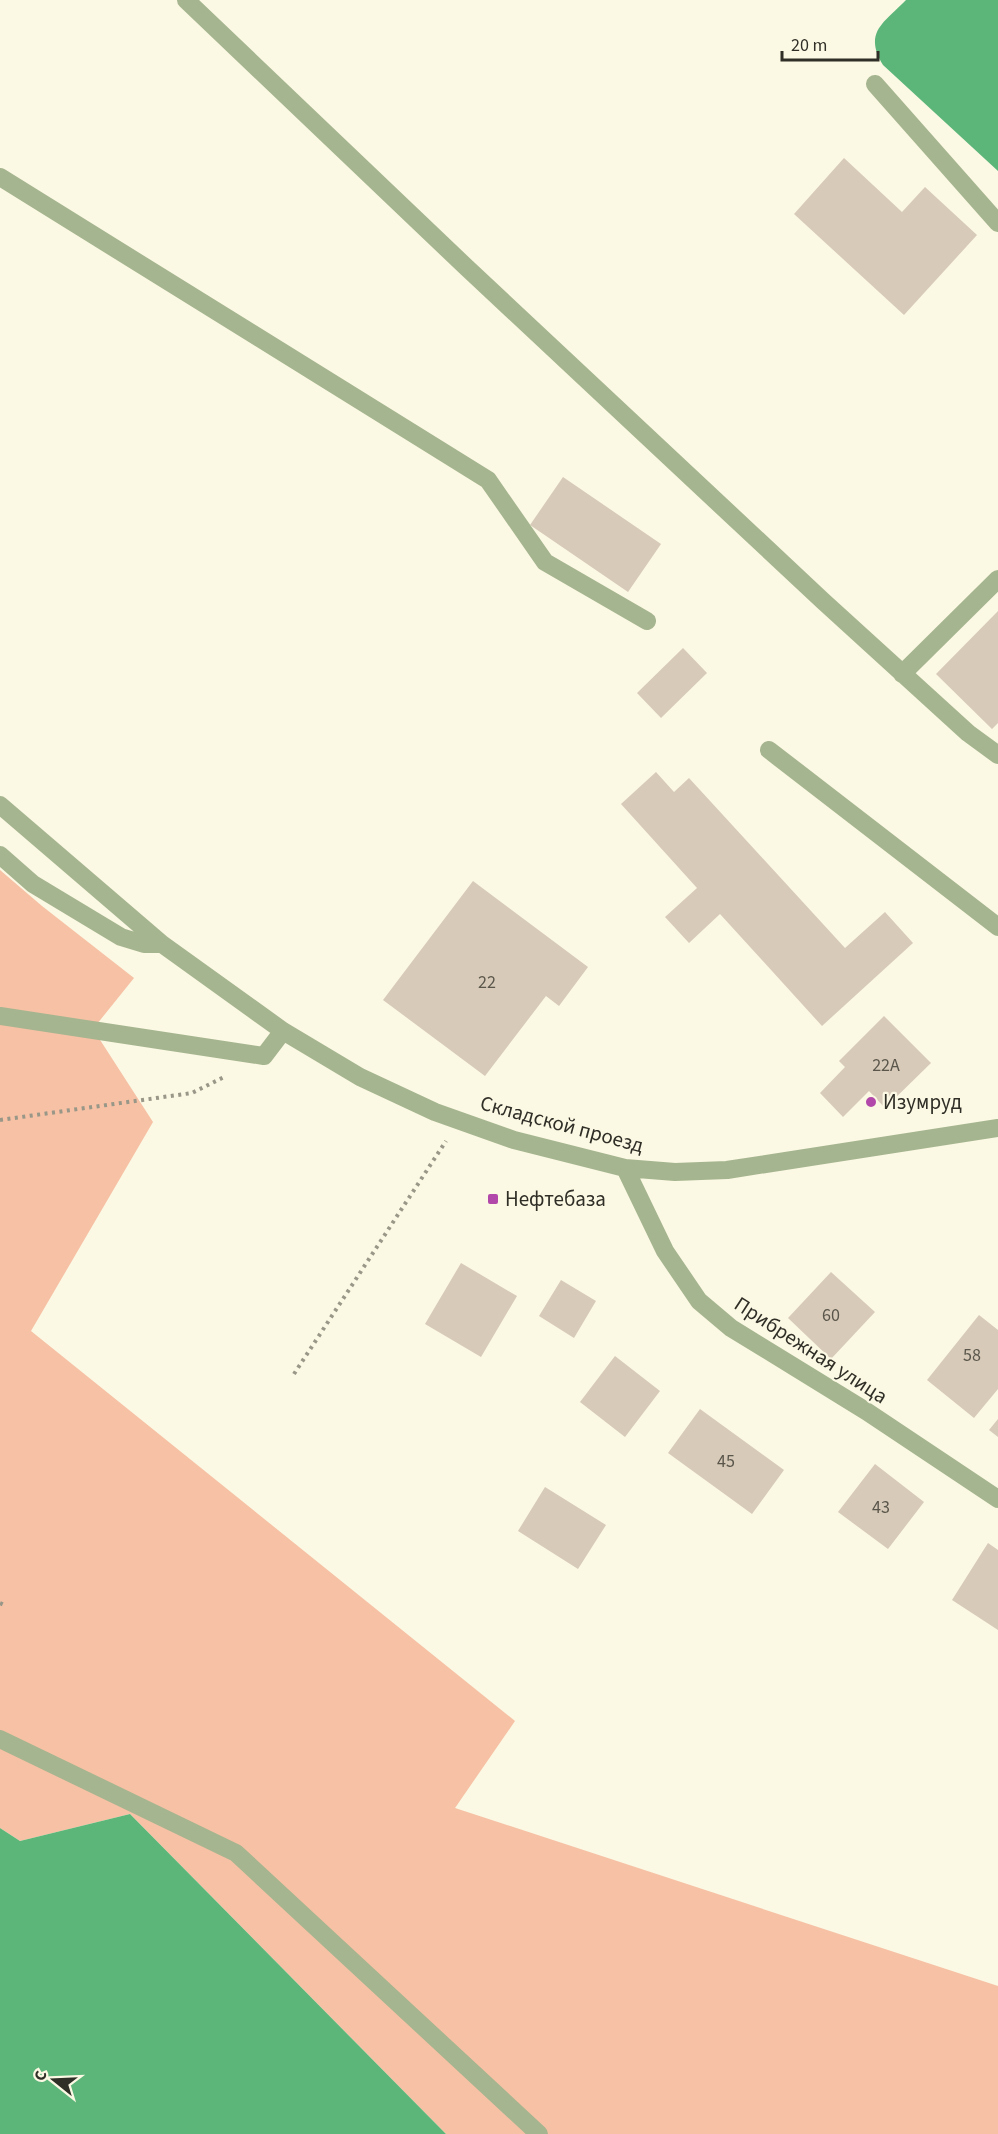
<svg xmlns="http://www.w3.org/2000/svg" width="998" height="2134" viewBox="0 0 998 2134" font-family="'Source Sans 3',sans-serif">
<rect width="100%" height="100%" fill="#fbf8e3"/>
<path fill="#f6c1a5" d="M0 870 42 906 134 978 93 1029 153 1122 31 1331 515 1721 455 1808 998 1986V2134H446L130 1814 20 1841 0 1828Z"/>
<path fill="#5cb67a" d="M906 0H998V171L883 65C863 32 884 23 906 0Z
M130 1814 446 2134H0V1828L20 1841Z"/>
<path fill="#d7cab8" d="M844 158 902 212 925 187 977 235 904 315 794 214Z
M563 477 661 544 628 592 530 525Z
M998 611V723L992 729 936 674Z
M683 648 707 673 661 718 637 693Z
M656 772 674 792 689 778 845 948 885 912 913 943 822 1026 720 914 689 943 665 917 697 888 621 804Z
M473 881 588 967 559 1006 546 996 485 1076 383 1000Z
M884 1016 931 1063 885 1108 869 1091 843 1117 820 1093 845 1067 839 1061Z
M461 1263 517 1296 481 1357 425 1324Z
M831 1272 875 1312 831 1359 788 1318Z
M561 1280 596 1301 574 1338 539 1316Z
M979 1315 998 1330V1389L974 1418 927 1380Z
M615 1356 660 1391 625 1437 580 1402Z
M700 1409 784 1470 752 1514 668 1453Z
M998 1419V1437L989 1430Z
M875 1464 924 1502 888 1549 838 1512Z
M545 1487 606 1525 578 1569 518 1531Z
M988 1543 998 1550V1630L952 1600Z"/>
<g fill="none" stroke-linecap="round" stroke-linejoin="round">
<path stroke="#999788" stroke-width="4" stroke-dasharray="3 4.5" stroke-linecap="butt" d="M0 1120 192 1093 224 1077
M294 1374 446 1141
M0 1603 4 1605"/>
<path stroke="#a5b58f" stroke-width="18" d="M186 0 465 266 823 601 968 733 998 755
M875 84 998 223
M0 177 488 480 545 562 647 621
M902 674 998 579
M769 750 998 927
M0 805 162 944 283 1031 360 1077 435 1112 514 1140 625 1168 675 1172 727 1170 998 1128
M0 855 33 884 121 937 144 944H162
M0 1016 264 1056 283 1031
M625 1168 665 1251 699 1301 731 1328 866 1411 998 1499
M0 1739 236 1853 539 2134"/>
</g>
<g fill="#b248aa" stroke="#fbf8e3" stroke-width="2">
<circle cx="871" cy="1102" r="6"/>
<rect x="487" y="1193" width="12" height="12" rx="3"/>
</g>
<g text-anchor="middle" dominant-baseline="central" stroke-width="4.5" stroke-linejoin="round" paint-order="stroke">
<g font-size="18" fill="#5a564b">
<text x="487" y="982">22</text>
<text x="886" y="1065">22А</text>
<text x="831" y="1315">60</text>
<text x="972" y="1355">58</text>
<text x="726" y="1461">45</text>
<text x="881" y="1507">43</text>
</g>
<g font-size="21" fill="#302f27" stroke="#fbf8e3" text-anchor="start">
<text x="883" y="1102">Изумруд</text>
<text x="505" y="1199">Нефтебаза</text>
</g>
<g font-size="21" fill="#302f27" stroke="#fbf8e3">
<text transform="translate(562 1124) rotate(15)">Складской проезд</text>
<text transform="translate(811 1350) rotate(33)">Прибрежная улица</text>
</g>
</g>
<g transform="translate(54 2080) rotate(288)" stroke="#fbf8e3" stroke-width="4.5" paint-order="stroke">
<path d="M0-4.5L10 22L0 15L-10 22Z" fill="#302f27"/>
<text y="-9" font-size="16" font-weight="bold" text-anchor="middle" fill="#302f27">С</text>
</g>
<path d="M782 51v9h96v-9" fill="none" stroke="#302f27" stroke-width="3"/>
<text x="791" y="51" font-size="18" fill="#302f27" stroke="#fbf8e3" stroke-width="4.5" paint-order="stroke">20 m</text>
</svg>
